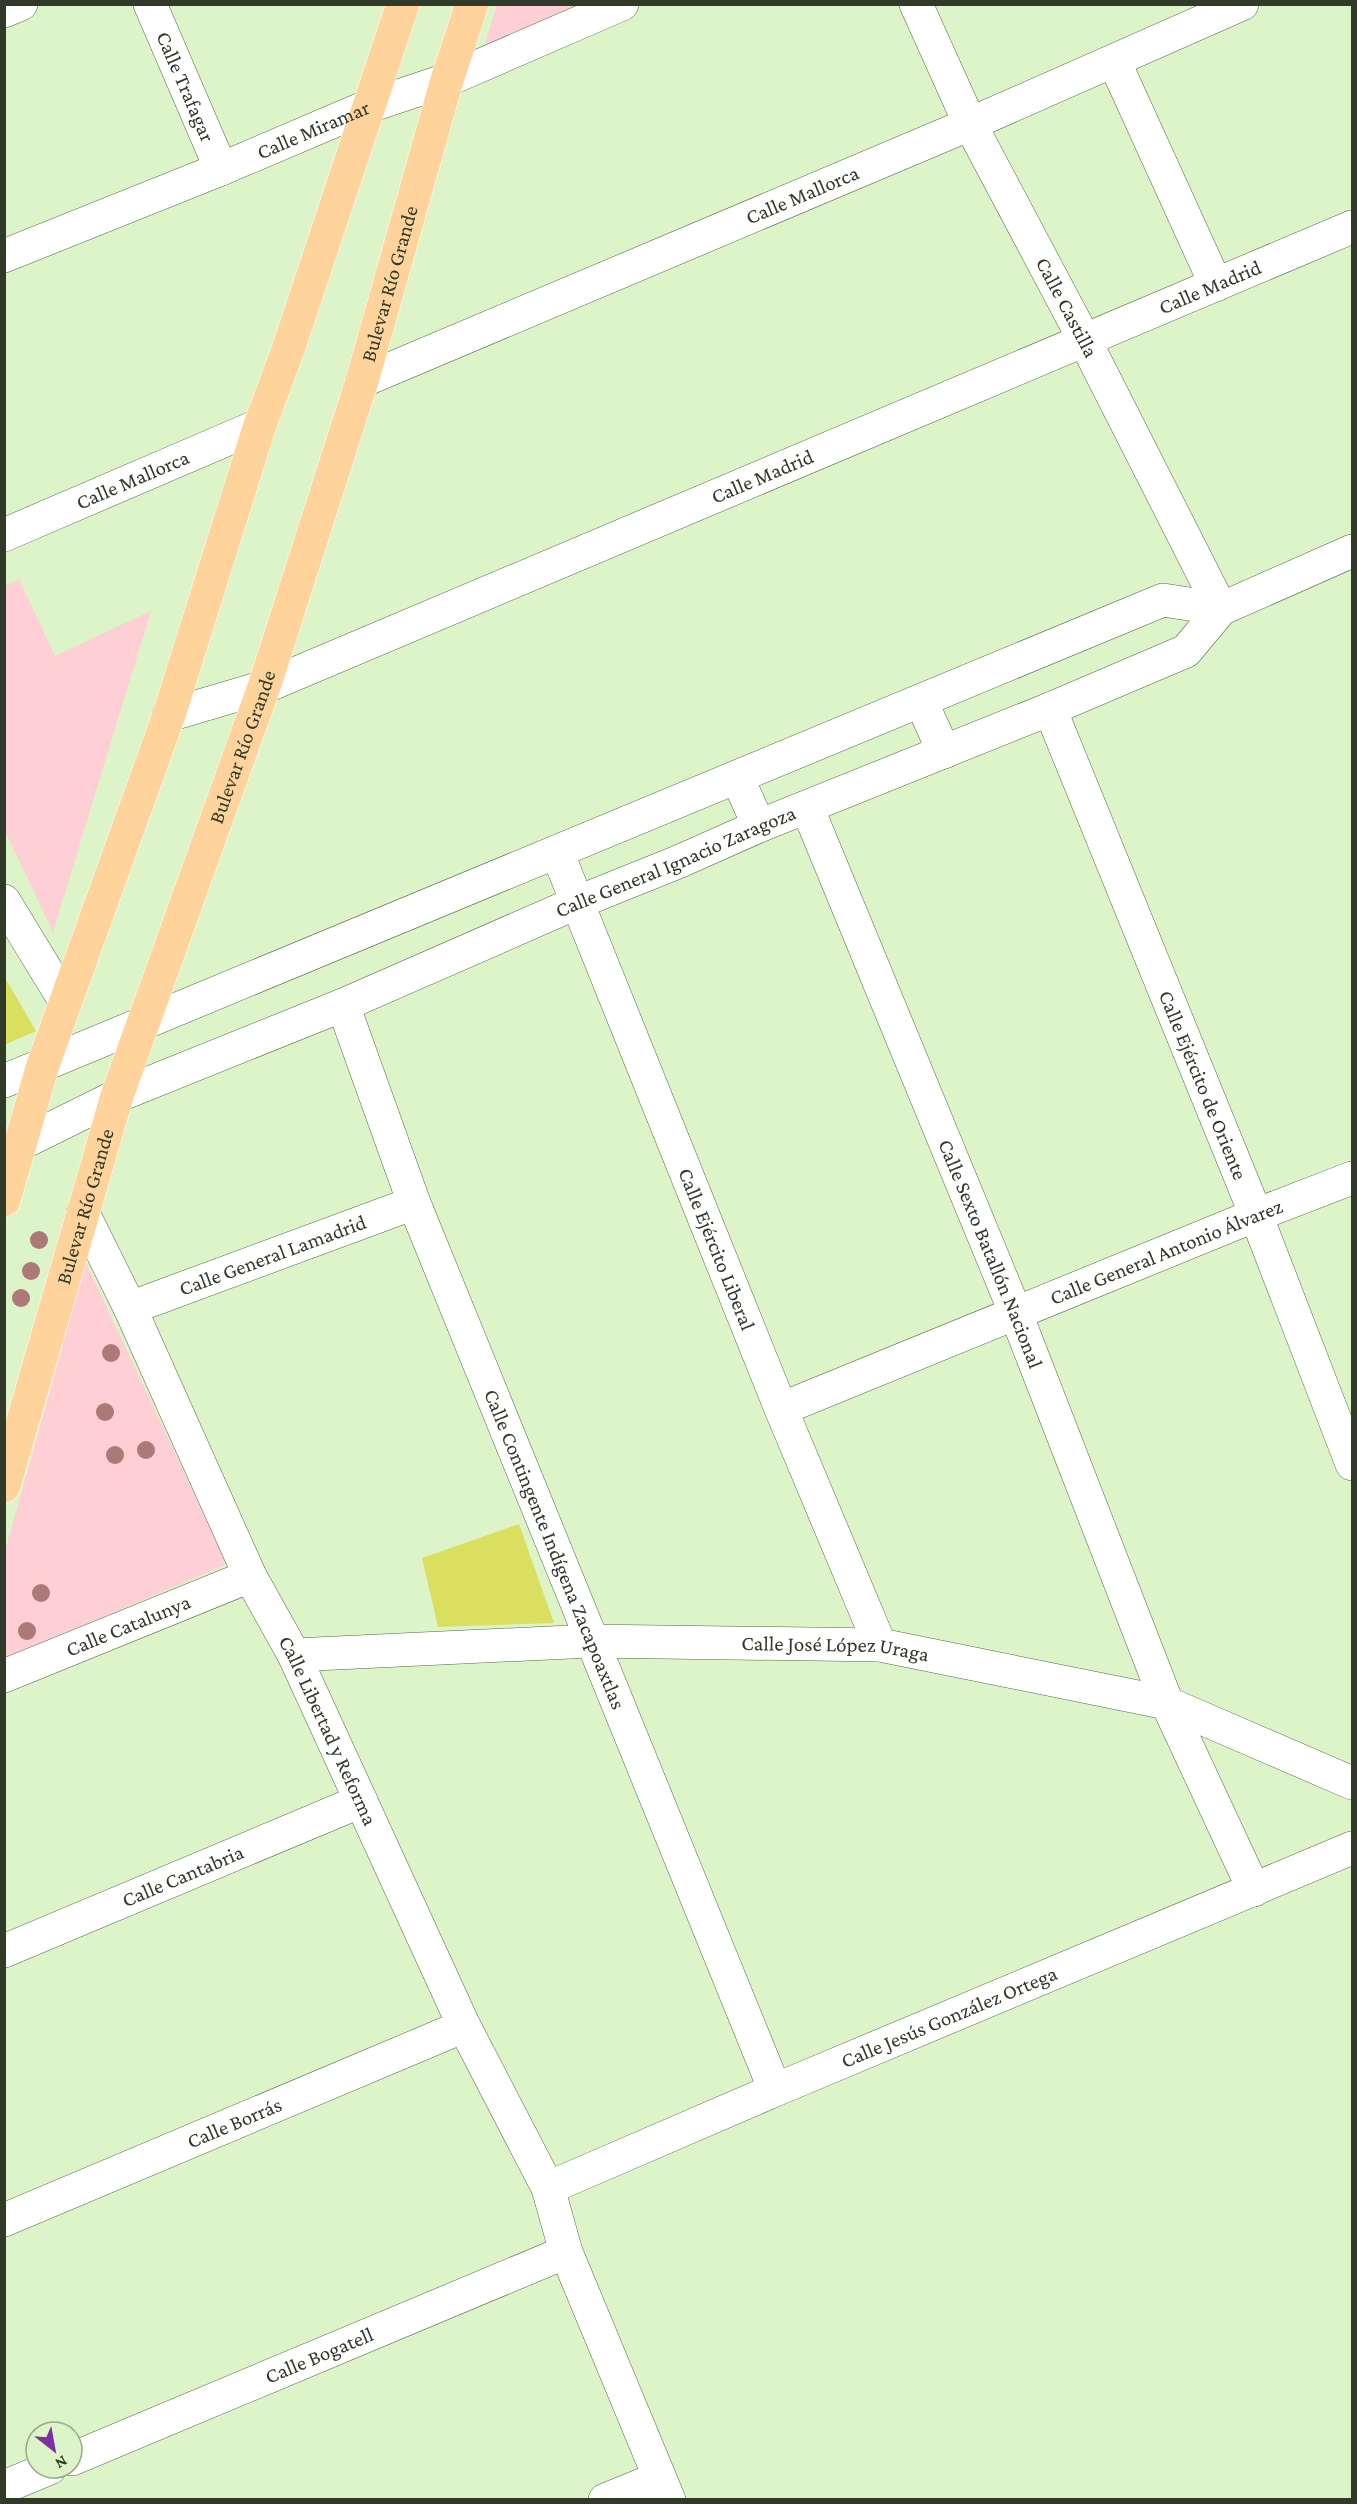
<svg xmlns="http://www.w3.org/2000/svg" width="1357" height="2504" viewBox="0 0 1357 2504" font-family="'Crimson Pro',serif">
<rect width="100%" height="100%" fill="#dcf4c8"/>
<path fill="#fecfd4" d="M497 5H579L484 47Z
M19 579 55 656 151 611 53 932 5 831V586Z
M86 1263 227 1564 5 1659V1551Z"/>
<path fill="#dbdf5f" d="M4 976 36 1031 4 1045Z
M519 1524 554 1623 438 1627 422 1558Z"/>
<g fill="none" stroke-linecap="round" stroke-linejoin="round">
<defs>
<g id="minor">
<path id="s1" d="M150 4 221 169"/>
<path id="s2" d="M916 4 970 124 1085 341 1221 609"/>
<path d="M4 11 21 4"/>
<path d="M1114 61 1216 285"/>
<path id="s3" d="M4 256 221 169 369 106 447 80 622 4"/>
<path id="s4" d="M362 381 970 124 1242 4"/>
<path id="s5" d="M4 535 260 425"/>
<path d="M921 701 944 752"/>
<path id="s6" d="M1050 709 1256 1215 1352 1464"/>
<path id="s7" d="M169 715 264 687 1352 227"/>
<path d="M737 777 759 826"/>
<path id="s8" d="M807 807 1016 1314 1167 1703 1254 1890"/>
<path id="s9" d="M557 852 781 1409 880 1645"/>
<path d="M4 901 65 1001"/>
<path id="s10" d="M343 1005 414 1203 775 2090"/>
<path d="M4 1081 1163 600 1221 609"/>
<path id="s11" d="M4 1152 117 1096 343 1005 576 903 678 862 759 826 1050 709 1186 651 1221 609 1352 551"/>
<path id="s12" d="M83 1213 130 1308 250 1576 294 1655 464 2026 548 2188 566 2252 669 2500"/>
<path id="s13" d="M130 1308 414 1203"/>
<path id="s14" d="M781 1409 1256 1215 1352 1178"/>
<path id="s15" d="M294 1655 591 1641 880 1645 1167 1703 1352 1783"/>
<path id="s16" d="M4 1676 250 1576"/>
<path id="s17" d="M4 1951 361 1801"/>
<path id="s18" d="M548 2188 775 2090 1352 1848"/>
<path id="s19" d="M4 2220 464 2026"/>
<path id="s20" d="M72 2459 566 2252"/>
<path d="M4 2487 50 2468"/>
<path d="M605 2500 659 2478"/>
</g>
<g id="major">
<path d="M4 1200 43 1065 169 715 260 425 288 350 403 4"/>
<path id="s21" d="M4 1486 117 1096 264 687 362 381 447 80 472 4"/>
</g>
</defs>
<use href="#minor" stroke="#546842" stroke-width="34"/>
<use href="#major" stroke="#fff" stroke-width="34"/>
<use href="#minor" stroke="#fff" stroke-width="33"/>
<use href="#major" stroke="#fed49c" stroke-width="33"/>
</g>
<g fill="#ab7977">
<circle cx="39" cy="1240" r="9"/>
<circle cx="31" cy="1271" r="9"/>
<circle cx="21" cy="1298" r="9"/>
<circle cx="111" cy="1353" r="9"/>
<circle cx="105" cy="1412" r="9"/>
<circle cx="146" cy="1450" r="9"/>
<circle cx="115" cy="1455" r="9"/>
<circle cx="41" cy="1593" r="9"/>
<circle cx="27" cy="1631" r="9"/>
</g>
<g text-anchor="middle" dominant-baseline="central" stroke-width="6" stroke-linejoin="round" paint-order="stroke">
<g font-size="21" fill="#313a29" stroke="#dcf4c8">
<text stroke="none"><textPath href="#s1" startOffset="90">Calle Trafagar</textPath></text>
<text stroke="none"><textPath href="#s3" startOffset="334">Calle Miramar</textPath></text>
<text stroke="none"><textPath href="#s4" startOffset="478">Calle Mallorca</textPath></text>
<text stroke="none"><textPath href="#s21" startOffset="1263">Bulevar Río Grande</textPath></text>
<text stroke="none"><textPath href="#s7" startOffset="1126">Calle Madrid</textPath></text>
<text stroke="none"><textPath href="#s2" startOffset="339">Calle Castilla</textPath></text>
<text stroke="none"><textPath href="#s7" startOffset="640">Calle Madrid</textPath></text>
<text stroke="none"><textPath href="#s5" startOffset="140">Calle Mallorca</textPath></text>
<text stroke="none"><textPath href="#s21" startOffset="777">Bulevar Río Grande</textPath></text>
<text stroke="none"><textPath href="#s11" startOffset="732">Calle General Ignacio Zaragoza</textPath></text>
<text stroke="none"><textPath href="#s6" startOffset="406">Calle Ejército de Oriente</textPath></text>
<text stroke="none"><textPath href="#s21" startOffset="291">Bulevar Río Grande</textPath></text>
<text stroke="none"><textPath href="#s9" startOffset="428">Calle Ejército Liberal</textPath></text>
<text stroke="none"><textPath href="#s14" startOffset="416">Calle General Antonio Álvarez</textPath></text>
<text stroke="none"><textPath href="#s8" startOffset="483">Calle Sexto Batallón Nacional</textPath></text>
<text stroke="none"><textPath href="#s13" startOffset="152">Calle General Lamadrid</textPath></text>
<text stroke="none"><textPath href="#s10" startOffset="584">Calle Contingente Indígena Zacapoaxtlas</textPath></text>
<text stroke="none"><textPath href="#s16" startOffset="134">Calle Catalunya</textPath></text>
<text stroke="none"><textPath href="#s15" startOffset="542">Calle José López Uraga</textPath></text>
<text stroke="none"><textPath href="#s12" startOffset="573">Calle Libertad y Reforma</textPath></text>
<text stroke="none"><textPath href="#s17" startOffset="194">Calle Cantabria</textPath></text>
<text stroke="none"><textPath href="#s18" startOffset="436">Calle Jesús González Ortega</textPath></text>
<text stroke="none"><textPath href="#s19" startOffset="250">Calle Borrás</textPath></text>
<text stroke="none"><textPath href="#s20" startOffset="268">Calle Bogatell</textPath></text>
</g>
</g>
<rect width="1357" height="2504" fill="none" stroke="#313a29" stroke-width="12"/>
<g transform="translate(54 2450) rotate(149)"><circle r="28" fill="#dcf4c8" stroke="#98aa88" stroke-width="1.5"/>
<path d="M0-4.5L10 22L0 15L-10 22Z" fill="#7b31a3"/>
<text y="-9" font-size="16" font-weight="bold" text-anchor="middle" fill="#313a29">N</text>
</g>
</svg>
